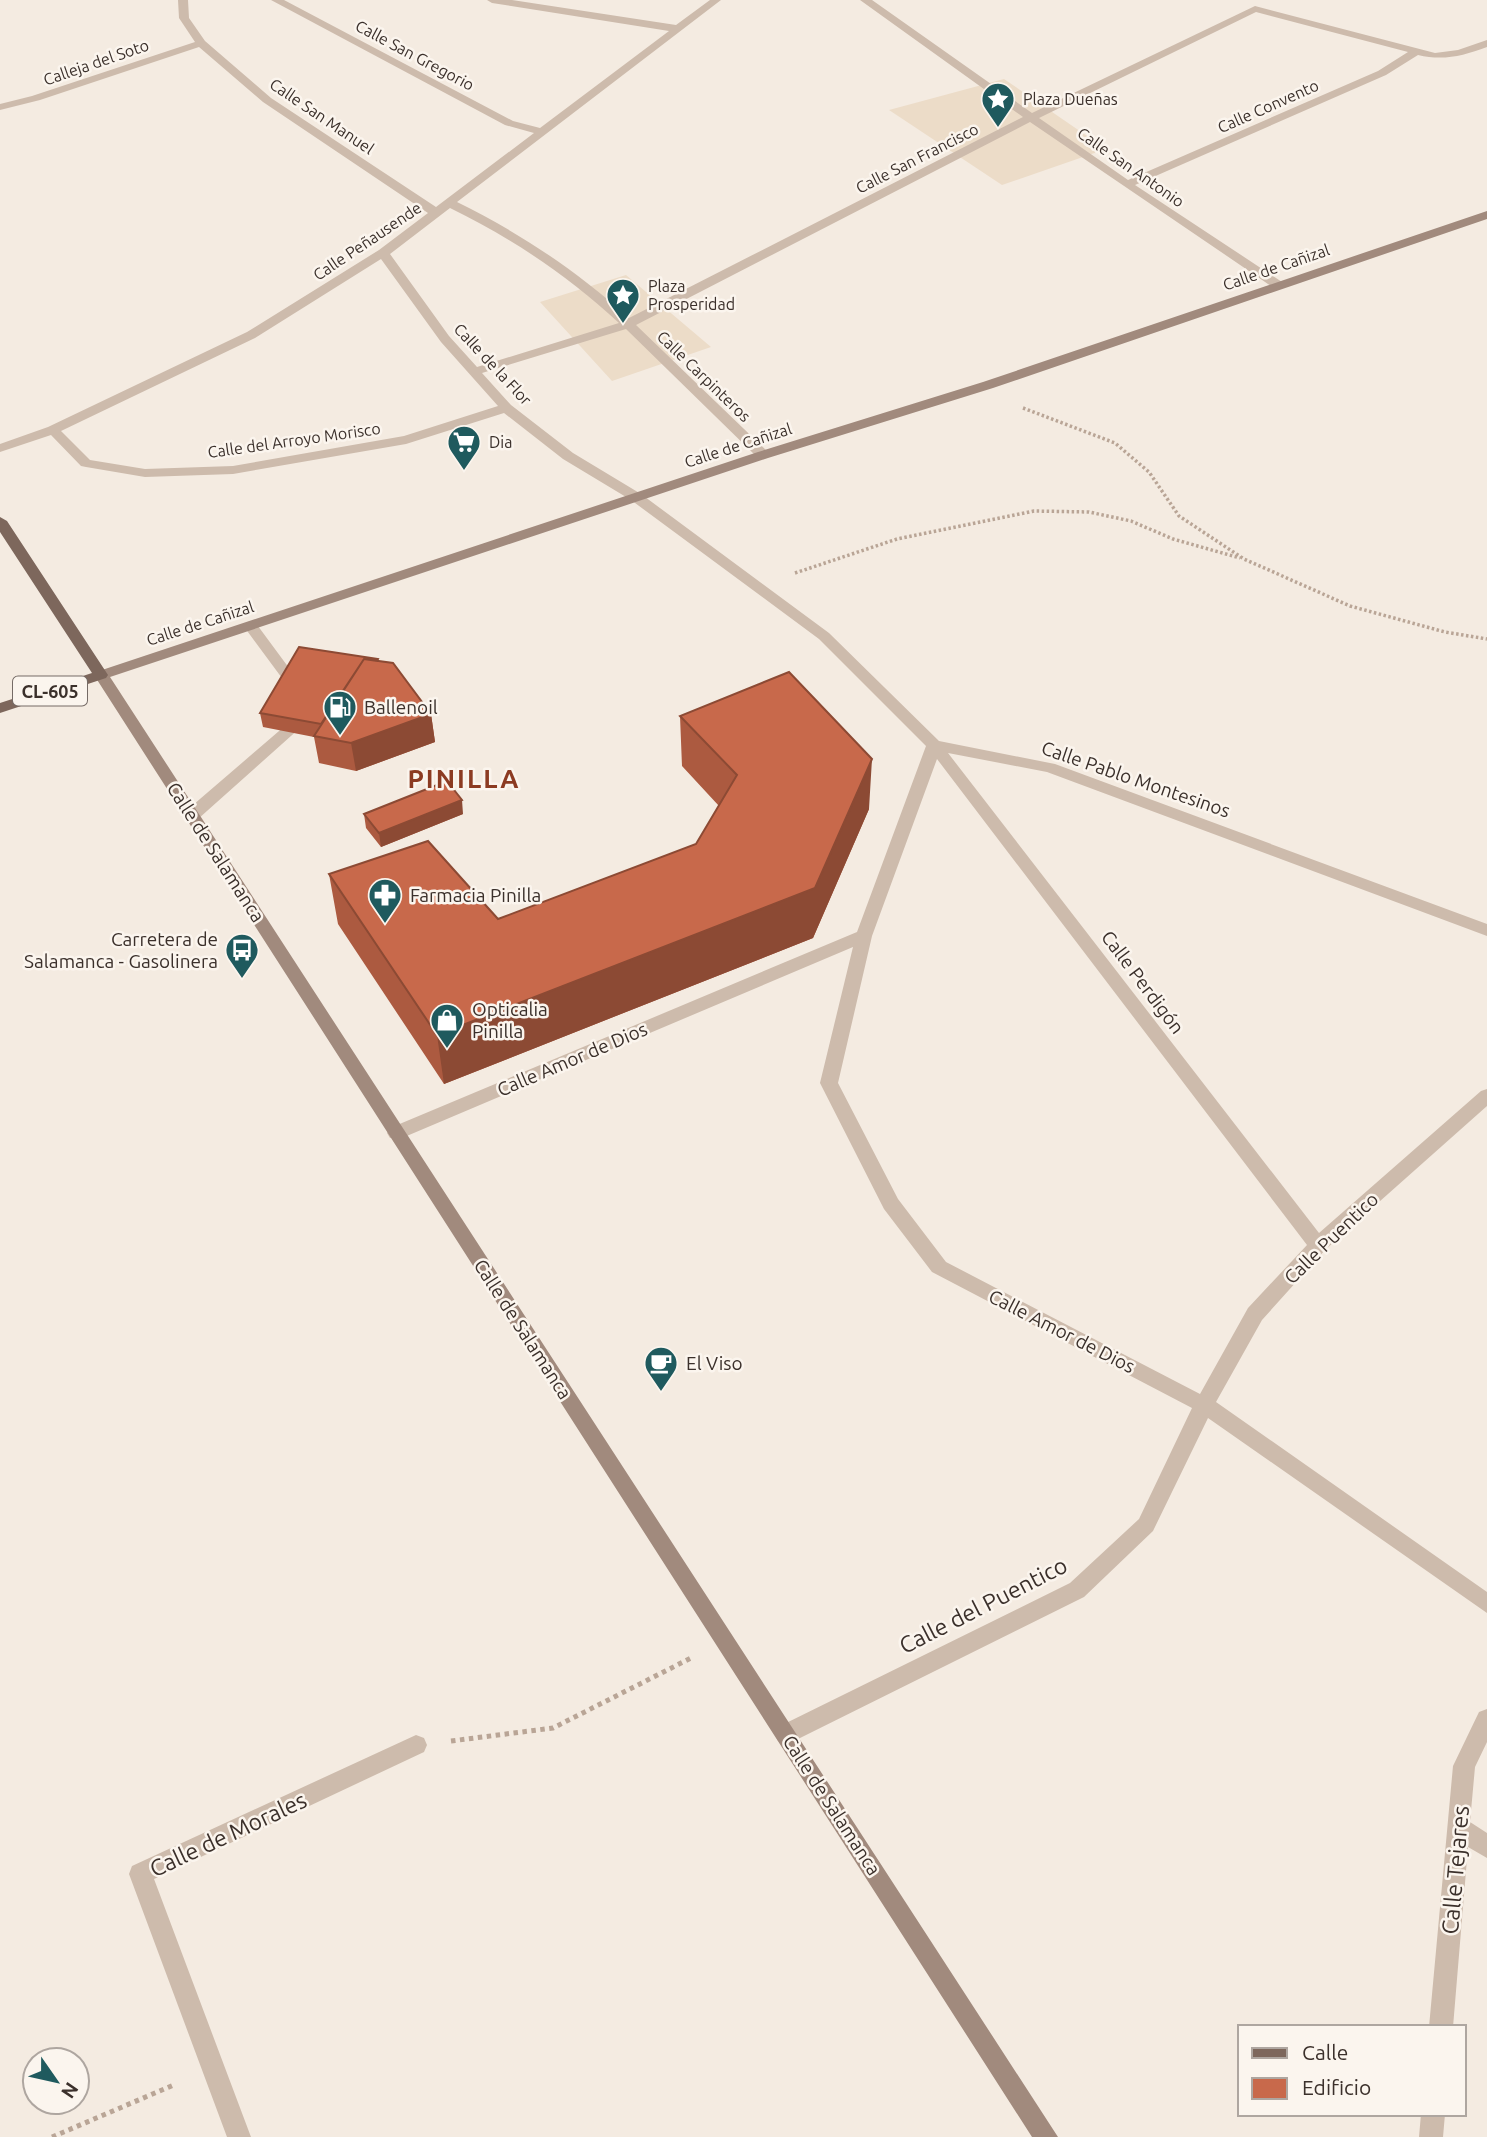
<svg xmlns="http://www.w3.org/2000/svg" width="1487" height="2137" viewBox="0 0 1487 2137" font-family="Ubuntu,sans-serif">
<rect width="100%" height="100%" fill="#f4ebe1"/>
<path fill="#ecdcc8" d="M1004 79 1106 149 1002 185 889 110Z
M626 275 711 347 612 381 540 302Z"/>
<g fill="none" stroke-linecap="round" stroke-linejoin="round">
<path stroke="#b9a596" stroke-width="3.5" stroke-dasharray="2.5 2.5" stroke-linecap="butt" d="M1023 408 1115 443 1149 472 1179 516 1244 559 1350 606 1445 632 1487 639
M795 573 897 539 1034 511 1089 512 1131 521 1173 539 1240 558"/>
<path stroke="#b9a596" stroke-width="5" stroke-dasharray="4.5 4.5" stroke-linecap="butt" d="M451 1741 553 1728 691 1658
M52 2137 176 2084"/>
<path fill="#cdbbac" fill-rule="evenodd" d="M250 621 255 622 303 687 305 690 303 693H293L245 628 243 625Z
M305 711 310 713 313 716 310 719 198 819H186L184 815 186 811 300 713Z"/>
<path fill="#cdbbac" fill-rule="evenodd" d="M178 0H188L189 18 205 41 271 98 436 207 534 133 505 125 271 0H284L513 121 540 128 669 31 492 3 487 0H512L676 25 710 0H721L457 202C520 233 577 271 629 318L1023 117 860 0H872L1032 113 1255 6 1435 53 1458 50 1487 40V47C1463 56 1443 61 1418 55L1386 75 1135 185 1282 282V288H1274L1030 122 636 325 768 452V458H758L626 329 482 373 511 405 573 453 641 494 829 633 939 741 1055 764 1487 924V936L1047 772 948 753 1319 1233 1481 1091 1487 1089V1106L1325 1250 1262 1320 1216 1402 1487 1592V1613L1208 1418 1153 1531 1084 1597 794 1741 786 1744 778 1741 775 1734 778 1727 1070 1583 1139 1519 1192 1408 932 1272 884 1209 820 1083 853 947 402 1138H390L387 1133 390 1128 857 932 926 746 819 639 631 500 563 459 504 413 406 444 233 474 145 477 86 467 81 466 51 435 0 452V444L48 427 247 332 379 250 428 213 263 102 199 47 40 100 0 110V104L32 96 195 42 179 18ZM1256 12 1408 52 1378 71 1128 180 1039 118ZM450 208C512 238 568 276 619 323L477 367 449 336 390 254ZM381 259 441 342 498 406 404 436 233 466 145 469 90 460 61 431 255 338ZM937 759 1307 1245 1248 1308 1200 1394 946 1262 898 1199 838 1083 872 936Z
M1487 1709V1742L1475 1767 1470 1822 1487 1833V1858L1468 1847 1453 2027H1429L1453 1766 1479 1712Z
M416 1735 424 1738 427 1745 424 1752 154 1879 251 2137H227L129 1874 132 1866Z
M1421 2114H1445L1443 2137H1419Z"/>
<path fill="#a18a7d" fill-rule="evenodd" d="M1487 211V219L993 388 768 458 110 677 1058 2137H1032L94 675 96 672 758 452 983 382Z"/>
<path fill="#7d675c" fill-rule="evenodd" d="M0 517 7 521 108 675 106 678 0 713V703L92 673 0 532Z"/>
</g>
<path fill="#ac5a40" d="M378 661 431 714 435 742 356 771 319 763 314 737 263 727 260 713Z
M680 716 869 809 813 938 444 1084 338 924 329 874 498 919 696 844 719 806 682 766Z
M364 814H463L381 847 366 828Z"/>
<path fill="#8c4a34" d="M431 714 435 742 356 771 351 743Z
M872 759 869 809 813 938 444 1084 437 1035Z
M462 800 463 814 381 847 379 833Z"/>
<path fill="#c8694b" stroke="#8c4a34" stroke-width="2" d="M299 647 378 659 377 661 364 659 321 724 260 713Z
M364 659 393 663 431 714 351 743 314 736Z
M789 672 872 759 815 888 437 1035 329 874 428 841 498 919 696 844 737 775 680 716Z
M447 781 462 800 379 833 364 814Z"/>
<defs>
<symbol id="sight-pin" viewBox="-11 -11 22 30"><path d="M0 17L-7.5 6A9.5 9.5 0 1 1 7.5 6Z" fill="#1f5a5e" stroke="#fbf5ee"/><path d="M0-6L1.8-2.2L6-1.7L2.9 1.2L3.7 5.4L0 3.3L-3.7 5.4L-2.9 1.2L-6-1.7L-1.8-2.2Z" fill="#fff"/></symbol>
<symbol id="supermarket-pin" viewBox="-11 -11 22 30"><path d="M0 17L-7.5 6A9.5 9.5 0 1 1 7.5 6Z" fill="#1f5a5e" stroke="#fbf5ee"/><path d="M-6-5.5h2.5l.6 2H6L4.5 2H-2.5L-4.4-4H-6ZM-1.5 3.2a1.3 1.3 0 1 0 .1 0ZM3 3.2a1.3 1.3 0 1 0 .1 0Z" fill="#fff"/></symbol>
<symbol id="fuel-pin" viewBox="-11 -11 22 30"><path d="M0 17L-7.5 6A9.5 9.5 0 1 1 7.5 6Z" fill="#1f5a5e" stroke="#fbf5ee"/><path d="M-5.5-6h7V0h2V4h1.3V-2.5L3-4.5l.8-.8L6-3V5H2.5V1h-1V6h-7ZM-4.2-4.7v3.2H.2V-4.7Z" fill="#fff"/></symbol>
<symbol id="pharmacy-pin" viewBox="-11 -11 22 30"><path d="M0 17L-7.5 6A9.5 9.5 0 1 1 7.5 6Z" fill="#1f5a5e" stroke="#fbf5ee"/><path d="M-2-6h4v4h4v4h-4v4h-4v-4h-4v-4h4Z" fill="#fff"/></symbol>
<symbol id="bus-pin" viewBox="-11 -11 22 30"><path d="M0 17L-7.5 6A9.5 9.5 0 1 1 7.5 6Z" fill="#1f5a5e" stroke="#fbf5ee"/><path d="M-5-6H5V4H4V6H2V4H-2V6H-4V4H-5ZM-3.5-4V0h7V-4ZM-3.5 1.2v1.5H-2V1.2ZM2 1.2v1.5H3.5V1.2Z" fill="#fff"/></symbol>
<symbol id="shop-pin" viewBox="-11 -11 22 30"><path d="M0 17L-7.5 6A9.5 9.5 0 1 1 7.5 6Z" fill="#1f5a5e" stroke="#fbf5ee"/><path d="M-5-2.5h2.3a2.7 3.5 0 0 1 5.4 0H5L5.5 6h-11ZM-1.5-2.5h3a1.5 2.3 0 0 0-3 0Z" fill="#fff"/></symbol>
<symbol id="cafe-pin" viewBox="-11 -11 22 30"><path d="M0 17L-7.5 6A9.5 9.5 0 1 1 7.5 6Z" fill="#1f5a5e" stroke="#fbf5ee"/><path d="M-5.5-4.5H6V0H3Q3 3.5 0 3.5H-2.5Q-5.5 3.5-5.5 0ZM3-3.2v2h1.7v-2ZM-6 4.5H4V6H-6Z" fill="#fff"/></symbol>
</defs>
<g fill-rule="evenodd">
<use href="#sight-pin" x="979" y="80" width="38" height="52"/>
<use href="#sight-pin" x="604" y="276" width="38" height="52"/>
<use href="#supermarket-pin" x="445" y="423" width="38" height="52"/>
<use href="#fuel-pin" x="321" y="688" width="38" height="52"/>
<use href="#pharmacy-pin" x="366" y="876" width="38" height="52"/>
<use href="#bus-pin" x="223" y="931" width="38" height="52"/>
<use href="#shop-pin" x="428" y="1001" width="38" height="52"/>
<use href="#cafe-pin" x="642" y="1344" width="38" height="52"/>
</g>
<g text-anchor="middle" dominant-baseline="central" stroke-width="5" stroke-linejoin="round" paint-order="stroke">
<g font-size="16" fill="#3b302b" stroke="#fbf5ee">
<text transform="translate(415 55) rotate(28)">Calle San Gregorio</text>
<text transform="translate(96 62) rotate(-19)">Calleja del Soto</text>
<text transform="translate(1268 106) rotate(-24)">Calle Convento</text>
<text transform="translate(322 116) rotate(34)">Calle San Manuel</text>
<text transform="translate(917 158) rotate(-27)">Calle San Francisco</text>
<text transform="translate(1131 167) rotate(35)">Calle San Antonio</text>
<text transform="translate(367 241) rotate(-34)">Calle Peñausende</text>
<text transform="translate(1276 267) rotate(-19)">Calle de Cañizal</text>
<text transform="translate(493 364) rotate(47)">Calle de la Flor</text>
<text transform="translate(704 376) rotate(44)">Calle Carpinteros</text>
<text transform="translate(294 440) rotate(-8)">Calle del Arroyo Morisco</text>
<text transform="translate(738 445) rotate(-18)">Calle de Cañizal</text>
<text transform="translate(200 623) rotate(-18)">Calle de Cañizal</text>
</g>
<g font-size="16" fill="#3b302b" stroke="#fbf5ee" text-anchor="start">
<text x="1023" y="99">Plaza Dueñas</text>
<text x="648" y="286">Plaza<tspan x="648" dy="18">Prosperidad</tspan></text>
<text x="489" y="442">Dia</text>
</g>
<rect fill="#fbf5ee" stroke="#756b66" stroke-width="2" x="13" y="676.5" width="74" height="29" rx="5"/>
<g font-size="18" font-weight="bold" fill="#3b302b">
<text x="50" y="691">CL-605</text>
</g>
<g font-size="19" fill="#3b302b" stroke="#fbf5ee" text-anchor="start">
<text x="364" y="707">Ballenoil</text>
<text x="410" y="895">Farmacia Pinilla</text>
<text x="218" y="939" text-anchor="end">Carretera de<tspan x="218" dy="22">Salamanca - Gasolinera</tspan></text>
<text x="472" y="1009">Opticalia<tspan x="472" dy="22">Pinilla</tspan></text>
<text x="686" y="1363">El Viso</text>
</g>
<g font-size="19" fill="#3b302b" stroke="#fbf5ee">
<text transform="translate(1136 779) rotate(19)">Calle Pablo Montesinos</text>
<text transform="translate(216 852) rotate(57)">Calle de Salamanca</text>
<text transform="translate(1143 982) rotate(53)">Calle Perdigón</text>
<text transform="translate(572 1059) rotate(-23)">Calle Amor de Dios</text>
<text transform="translate(1331 1238) rotate(-44)">Calle Puentico</text>
<text transform="translate(523 1329) rotate(57)">Calle de Salamanca</text>
<text transform="translate(1062 1331) rotate(27)">Calle Amor de Dios</text>
<text transform="translate(832 1805) rotate(57)">Calle de Salamanca</text>
</g>
<g font-size="23" fill="#3b302b" stroke="#fbf5ee">
<text transform="translate(983 1605) rotate(-27)">Calle del Puentico</text>
<text transform="translate(228 1834) rotate(-25)">Calle de Morales</text>
<text transform="translate(1455 1870) rotate(-85)">Calle Tejares</text>
</g>
<g font-size="26" font-weight="bold" letter-spacing="2" fill="#8c3b22" stroke="#fbf5ee">
<text x="464" y="778">PINILLA</text>
</g>
</g>
<rect x="1238" y="2025" width="228" height="91" fill="#fbf5ee" stroke="#aea6a0" stroke-width="2"/>
<rect x="1252" y="2048" width="35" height="10" fill="#7d675c" stroke="#aea6a0" stroke-width="2"/>
<text x="1302" y="2060" font-size="21" fill="#3b302b">Calle</text>
<rect x="1252" y="2078" width="35" height="21" fill="#c8694b" stroke="#aea6a0" stroke-width="2"/>
<text x="1302" y="2095" font-size="21" fill="#3b302b">Edificio</text>
<g transform="translate(56 2081) rotate(124)"><circle r="33" fill="#fbf5ee" stroke="#aea6a0" stroke-width="2"/>
<path d="M0-5L12 26L0 18L-12 26Z" fill="#1f5a5e"/>
<text y="-10" font-size="19" font-weight="bold" text-anchor="middle" fill="#3b302b">N</text>
</g>
</svg>
